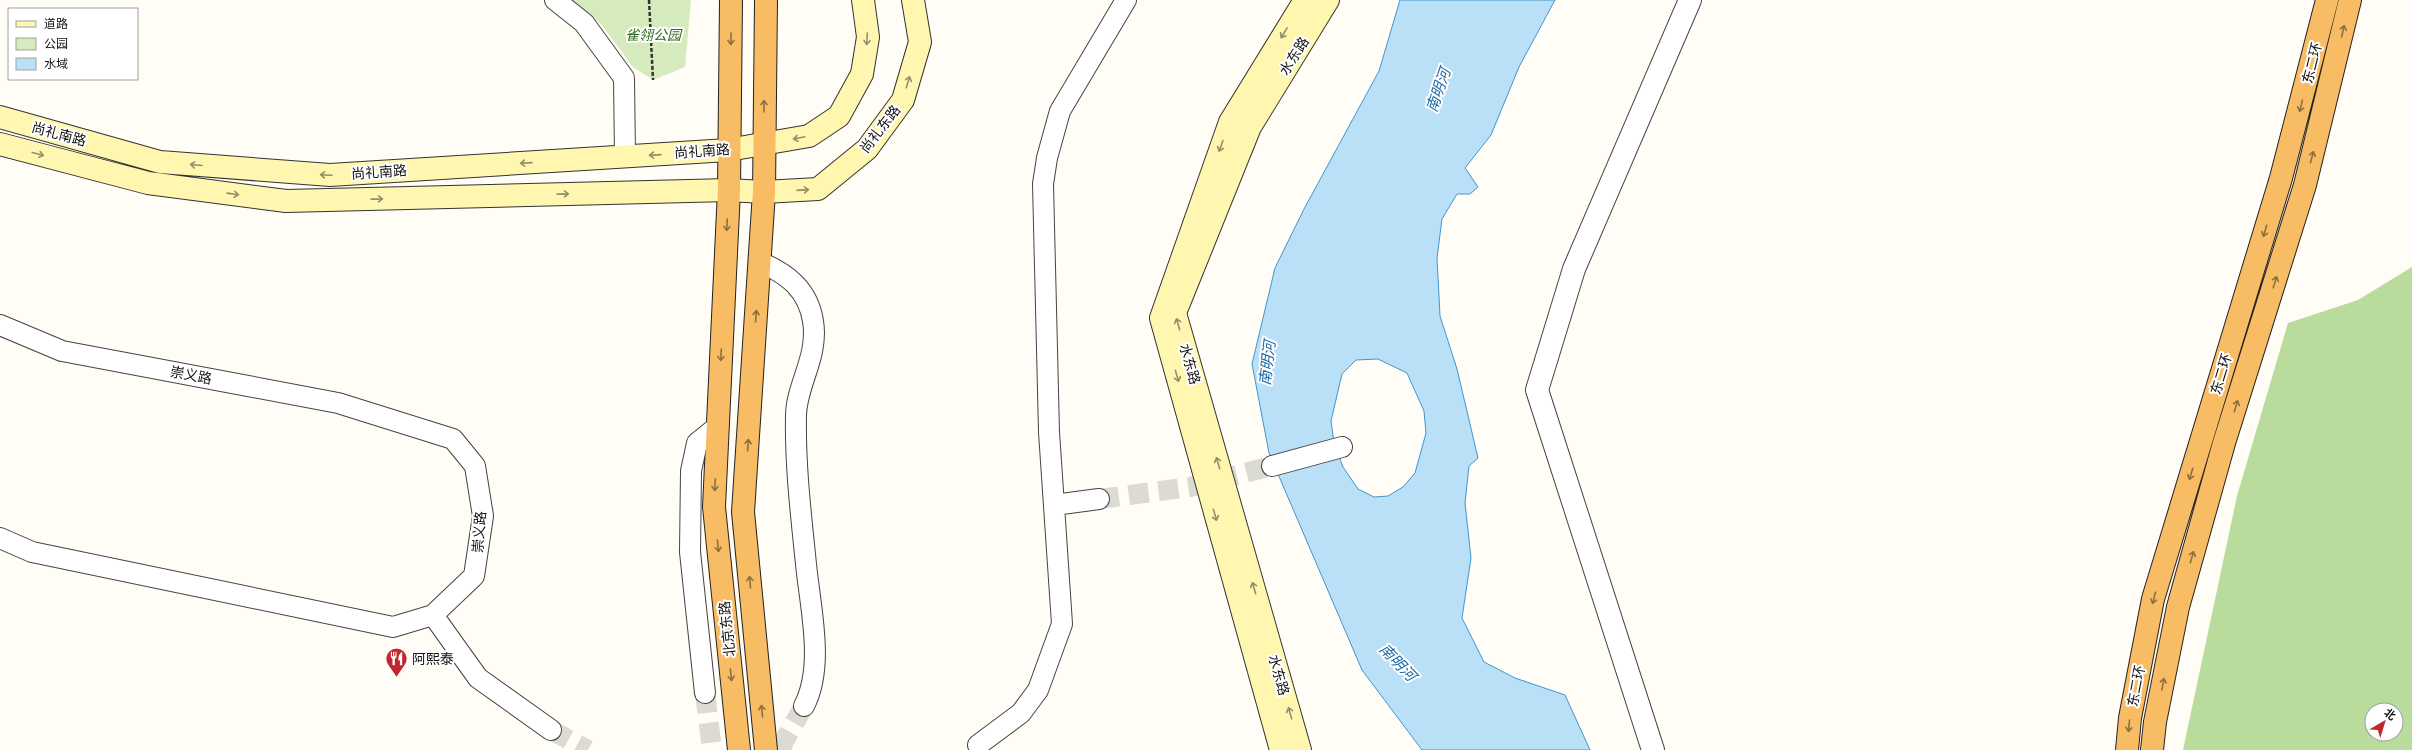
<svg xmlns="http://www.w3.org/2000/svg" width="2412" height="750" viewBox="0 0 2412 750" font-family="Merriweather,'Noto Sans SC',serif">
<rect width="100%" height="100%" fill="#fffdf5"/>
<path fill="#d5ebbd" d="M572 0H691L685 67 653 80 633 67 601 24Z"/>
<path fill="#b9dc9c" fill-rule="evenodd" d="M2412 267V750H2183L2237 496 2288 323 2358 300ZM2372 710H2396V734H2372Z"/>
<path fill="#b9e0f7" stroke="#3f96cf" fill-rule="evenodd" d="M1400 0H1555L1519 67 1491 135 1465 168 1478 187 1470 194H1457L1442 219 1437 258 1440 316 1457 369 1478 458 1469 466 1465 503 1471 558 1462 618 1484 662 1515 678 1565 695 1590 750H1422L1362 670 1269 453 1252 364 1275 268 1304 209 1379 71ZM1378 359 1407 373 1424 411 1426 433 1415 473 1403 487 1388 496 1374 497 1358 489 1343 467 1334 443 1331 421 1342 374 1356 360Z"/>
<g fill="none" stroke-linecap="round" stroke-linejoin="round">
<path stroke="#dbdad3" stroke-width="20" stroke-dasharray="20 10" stroke-linecap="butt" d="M1099 499 1190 487 1272 466
M705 693 712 750
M551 730 588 750
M782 750 783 743 804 706"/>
<defs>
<path id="minor" d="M555 0 584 23 624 78 625 157
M760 262C788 274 808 290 813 321 819 357 796 385 796 416 795 465 801 515 806 564 810 607 825 666 804 706
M0 325 62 351 338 403 453 439 475 466 483 516 474 576 433 615 393 627 32 552 0 538
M1272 466 1342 447
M1054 505 1099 499
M433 615 478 678 551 730
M705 693 690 552 691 471 697 443 718 426
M978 745 1021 713 1038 690 1062 624 1049 432 1043 184 1047 158 1060 111 1126 0"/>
<path id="tertiary" d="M1653 750 1537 390 1574 269 1690 0"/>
<path id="secondary" d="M0 117 160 162 330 175 728 150 809 136 839 116 862 74 868 37 863 0
M0 144 148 183 286 201 729 190 764 192 818 189 867 149 903 100 920 42 913 0
M1281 750 1161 318 1230 122 1305 0
M1300 750 1175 313 1250 127 1328 0"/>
<path id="trunk" d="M731 0 729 190 714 507 739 750
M766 0 764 192 743 512 766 750
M2127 750 2130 718 2153 599 2281 178 2327 0
M2152 750 2155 722 2178 607 2224 443 2305 185 2350 0"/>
</defs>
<use href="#minor" stroke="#444" stroke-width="22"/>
<use href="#tertiary" stroke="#444" stroke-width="24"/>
<use href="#secondary" stroke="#333" stroke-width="24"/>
<use href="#trunk" stroke="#222" stroke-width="24"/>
<path stroke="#333" stroke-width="2.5" stroke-dasharray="4 2" stroke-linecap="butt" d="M649 0 653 80"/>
<use href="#minor" stroke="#fff" stroke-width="20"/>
<use href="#tertiary" stroke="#fff" stroke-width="22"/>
<use href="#secondary" stroke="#fff6b0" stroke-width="22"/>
<use href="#trunk" stroke="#f7bc64" stroke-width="22"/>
</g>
<defs><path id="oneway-shaft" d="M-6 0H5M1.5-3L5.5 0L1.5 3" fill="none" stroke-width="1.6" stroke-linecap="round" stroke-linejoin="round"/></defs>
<g stroke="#906f3f">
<use href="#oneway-shaft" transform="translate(2343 31) rotate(-77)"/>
<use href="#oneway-shaft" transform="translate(731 39) rotate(91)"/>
<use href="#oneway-shaft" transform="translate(764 106) rotate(-90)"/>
<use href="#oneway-shaft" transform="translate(2301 106) rotate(104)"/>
<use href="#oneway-shaft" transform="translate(2312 157) rotate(-75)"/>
<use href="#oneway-shaft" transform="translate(727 225) rotate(93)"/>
<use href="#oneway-shaft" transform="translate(2265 231) rotate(107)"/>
<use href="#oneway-shaft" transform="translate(2275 282) rotate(-73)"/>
<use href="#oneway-shaft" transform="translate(756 316) rotate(-86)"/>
<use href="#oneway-shaft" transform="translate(721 355) rotate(93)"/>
<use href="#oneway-shaft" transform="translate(2236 406) rotate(-73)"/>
<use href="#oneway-shaft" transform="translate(748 445) rotate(-86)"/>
<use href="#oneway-shaft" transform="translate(2191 474) rotate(107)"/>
<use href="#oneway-shaft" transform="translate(715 485) rotate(93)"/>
<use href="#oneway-shaft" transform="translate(718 546) rotate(84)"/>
<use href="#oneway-shaft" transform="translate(2192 557) rotate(-74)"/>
<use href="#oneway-shaft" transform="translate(750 582) rotate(-95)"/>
<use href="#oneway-shaft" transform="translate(2154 598) rotate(104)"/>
<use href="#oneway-shaft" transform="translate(731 675) rotate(84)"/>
<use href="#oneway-shaft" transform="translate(2163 684) rotate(-79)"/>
<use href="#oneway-shaft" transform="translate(762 711) rotate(-95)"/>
<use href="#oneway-shaft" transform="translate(2129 726) rotate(95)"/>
</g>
<g stroke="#948f68">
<use href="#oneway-shaft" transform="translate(1284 33) rotate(122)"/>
<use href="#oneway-shaft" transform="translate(867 39) rotate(93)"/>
<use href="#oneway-shaft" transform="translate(908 82) rotate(-73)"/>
<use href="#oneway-shaft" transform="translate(799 138) rotate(168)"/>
<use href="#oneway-shaft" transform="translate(1221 146) rotate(109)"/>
<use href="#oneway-shaft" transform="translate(38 154) rotate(15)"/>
<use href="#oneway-shaft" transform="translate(655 155) rotate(176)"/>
<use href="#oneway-shaft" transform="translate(526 163) rotate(176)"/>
<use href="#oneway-shaft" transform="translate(196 165) rotate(-175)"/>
<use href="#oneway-shaft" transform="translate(326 175) rotate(-177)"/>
<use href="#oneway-shaft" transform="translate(803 190) rotate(-4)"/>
<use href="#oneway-shaft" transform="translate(233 194) rotate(8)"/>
<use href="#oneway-shaft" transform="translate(563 194) rotate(-1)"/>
<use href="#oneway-shaft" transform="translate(377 199) rotate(-1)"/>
<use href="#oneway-shaft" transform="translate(1178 324) rotate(-106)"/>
<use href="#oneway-shaft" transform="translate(1177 376) rotate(74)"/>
<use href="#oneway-shaft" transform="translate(1218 463) rotate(-106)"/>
<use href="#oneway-shaft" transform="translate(1215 515) rotate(74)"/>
<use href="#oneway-shaft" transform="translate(1254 588) rotate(-106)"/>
<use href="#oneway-shaft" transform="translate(1290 713) rotate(-106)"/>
</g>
<defs>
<symbol id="restaurant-pin" viewBox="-11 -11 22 30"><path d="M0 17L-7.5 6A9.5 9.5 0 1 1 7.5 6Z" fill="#c4262e" stroke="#fff"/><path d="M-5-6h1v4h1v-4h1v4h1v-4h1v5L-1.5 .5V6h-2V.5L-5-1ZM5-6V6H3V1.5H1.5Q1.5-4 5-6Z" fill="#fff"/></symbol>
</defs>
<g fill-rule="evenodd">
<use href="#restaurant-pin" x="384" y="646" width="25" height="34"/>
</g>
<g text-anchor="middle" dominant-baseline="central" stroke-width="4" stroke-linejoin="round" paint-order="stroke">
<g font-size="14" font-style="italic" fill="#2f6b1f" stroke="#fff">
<text x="653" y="35">雀翎公园</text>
</g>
<g font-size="14" fill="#111" stroke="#fff">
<text transform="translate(1294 56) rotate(-58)">水东路</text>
<text transform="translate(2312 63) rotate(-76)">东二环</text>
<text transform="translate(880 129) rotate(-52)">尚礼东路</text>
<text transform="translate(59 134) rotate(15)">尚礼南路</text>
<text transform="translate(702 151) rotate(-4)">尚礼南路</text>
<text transform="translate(379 172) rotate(-4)">尚礼南路</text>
<text transform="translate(1190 364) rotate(74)">水东路</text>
<text transform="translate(2221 374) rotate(-73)">东二环</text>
<text transform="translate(191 375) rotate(11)">崇义路</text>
<text transform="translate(479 532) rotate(-85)">崇义路</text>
<text transform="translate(727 629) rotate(-96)">北京东路</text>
<text transform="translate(1279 675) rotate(74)">水东路</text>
<text transform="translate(2136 686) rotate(-79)">东二环</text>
</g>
<g font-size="14" fill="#111" stroke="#fff" text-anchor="start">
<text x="412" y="659">阿熙泰</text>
</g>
<g font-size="15" font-style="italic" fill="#1768a6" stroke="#fff">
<text transform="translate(1438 90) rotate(-71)">南明河</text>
<text transform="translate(1267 363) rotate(-83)">南明河</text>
<text transform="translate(1398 662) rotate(46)">南明河</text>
</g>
</g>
<rect x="8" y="8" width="130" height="72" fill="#ffffff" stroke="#a0a0a0"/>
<rect x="16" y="21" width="20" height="6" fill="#fff6b0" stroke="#a0a0a0"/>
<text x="44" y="28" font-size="12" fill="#111111">道路</text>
<rect x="16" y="38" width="20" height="12" fill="#d5ebbd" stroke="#a0a0a0"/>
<text x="44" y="48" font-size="12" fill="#111111">公园</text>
<rect x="16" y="58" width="20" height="12" fill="#b9e0f7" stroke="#a0a0a0"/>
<text x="44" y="68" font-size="12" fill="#111111">水域</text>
<g transform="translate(2384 722) rotate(38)"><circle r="19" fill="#ffffff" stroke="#a0a0a0"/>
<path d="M0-3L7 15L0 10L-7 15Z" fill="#c4262e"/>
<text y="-6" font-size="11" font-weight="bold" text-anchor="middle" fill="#111111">北</text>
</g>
</svg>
